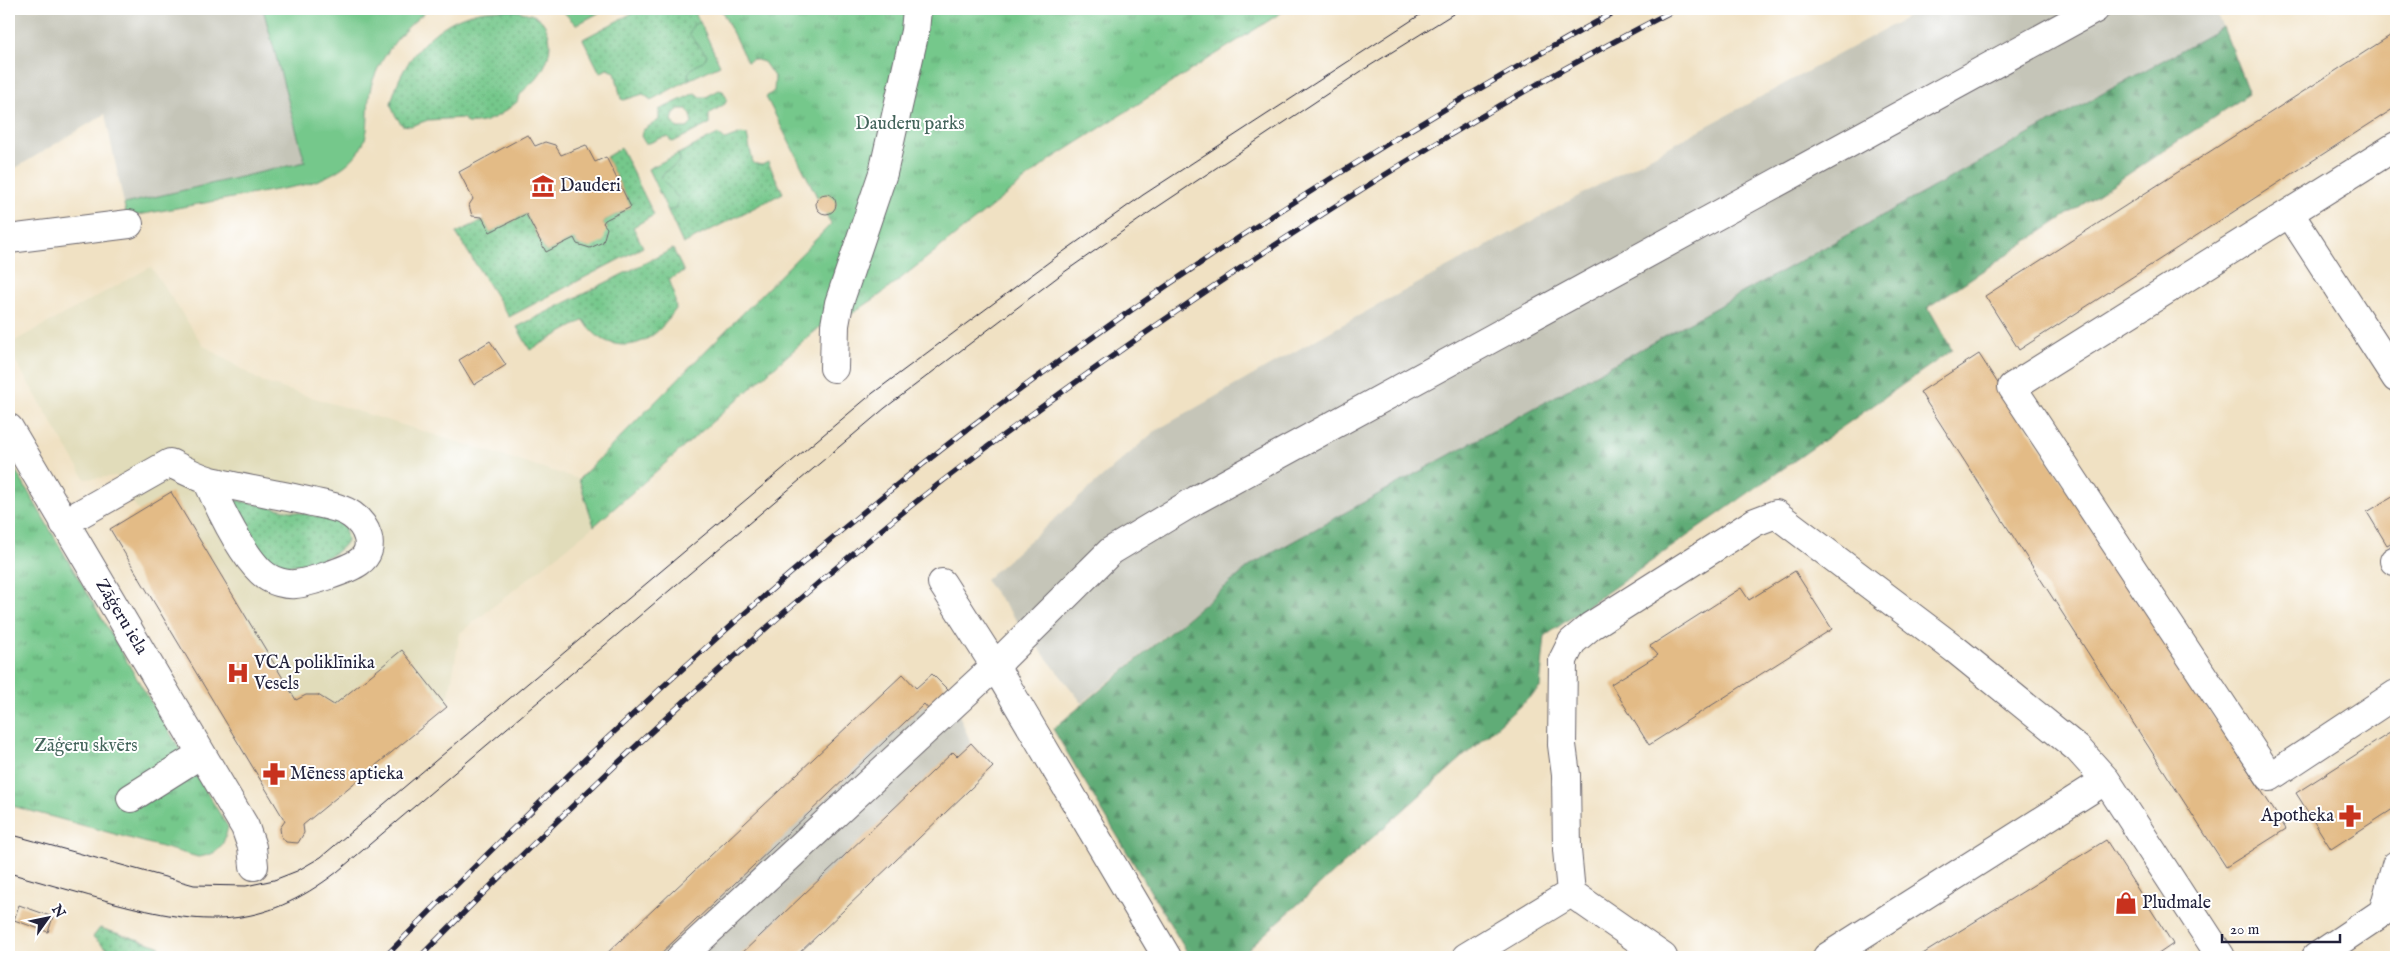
<svg xmlns="http://www.w3.org/2000/svg" width="2405" height="966" viewBox="0 0 2405 966" font-family="'IM FELL English',serif">
<defs>
<pattern id="grass-dots" width="8" height="8" patternUnits="userSpaceOnUse" patternTransform="scale(1.25)"><rect width="8" height="8" fill="#75c88b"/><path d="M2 2h.1M6 6h.1" fill="none" stroke="#60a273" stroke-width="1.8" stroke-linecap="round"/></pattern>
<pattern id="forest-firs" width="22" height="20" patternUnits="userSpaceOnUse" patternTransform="scale(1.25)"><rect width="22" height="20" fill="#60ac77"/><path d="M5 1l3.5 6h-7zM16 11l3.5 6h-7z" fill="#4f8c63"/></pattern>
<pattern id="park-tufts" width="24" height="20" patternUnits="userSpaceOnUse" patternTransform="scale(1.25)"><rect width="24" height="20" fill="#75c88b"/><path d="M3 7l-1-3M5 7V3M7 7l1-3M15 17l-1-3M17 17v-4M19 17l1-3" fill="none" stroke="#60a273"/></pattern>
</defs>
<rect width="100%" height="100%" fill="#fff"/>
<filter id="ink" filterUnits="userSpaceOnUse"><feTurbulence type="fractalNoise" baseFrequency=".02" numOctaves="2"/><feDisplacementMap in="SourceGraphic" scale="10" xChannelSelector="R" yChannelSelector="G"/><feConvolveMatrix kernelMatrix="1 2 1 2 8 2 1 2 1" color-interpolation-filters="sRGB"/></filter>
<filter id="wash" filterUnits="userSpaceOnUse"><feTurbulence type="fractalNoise" baseFrequency=".0096" numOctaves="4" result="noise"/><feDisplacementMap in="SourceGraphic" scale="20" xChannelSelector="R" yChannelSelector="G"/><feGaussianBlur stdDeviation="1.12" result="paint"/><feColorMatrix in="noise" values="0 0 0 0 0 0 0 0 0 0 0 0 0 0 0 0 0 1.4 0 .05"/><feComposite in="paint" operator="in"/></filter>
<g filter="url(#wash)">
<rect width="100%" height="100%" fill="#f0e1c3"/>
<path fill="#e1dcba" d="M151 267 203 345 262 382 579 479 594 526 460 633 447 707 402 650 334 705 318 695H306L296 700 171 492 139 512 117 476 85 479 9 350V344Z"/>
<path fill="#c5c5b8" d="M9 9H263L305 162 124 204 105 114 9 172Z
M1922 9H2213L2223 27 1254 563 1082 703 985 580 1155 431 1338 327Z
M903 674 916 688 932 674 949 691 971 743 993 767 795 957H603Z"/>
<path fill="url(#grass-dots)" stroke="#4c7563" fill-rule="evenodd" d="M640 9H693L700 22 697 23 700 45 707 55 704 61 688 74 690 79 651 100 643 94 624 100 621 99 615 72 607 69 600 73 583 39Z
M511 10C521 12 534 13 541 20 555 36 551 59 539 75 532 85 520 90 517 102 502 114 487 125 467 123L463 118 428 120 411 126 402 125C397 118 393 113 391 104 391 100 394 94 395 90 406 58 433 27 465 16 480 10 496 10 511 10Z
M719 90 723 91 727 99 725 104 709 114V124L673 142 667 137C659 137 652 144 645 143L641 136 643 130 659 120V110L695 93 700 97H706ZM679 109H686L691 114 692 123 687 128H677L672 120 674 113Z
M718 134 725 140 741 134 747 135 753 163 762 165 768 162 783 193 683 244 668 211 675 208 661 178 662 175 680 159 678 154Z
M621 148 654 215 633 227 643 247 509 317 456 233 484 220 490 232 526 214 546 252 574 238 577 244 590 247 607 228 603 223 605 220 631 207 606 157Z
M673 249 684 272 669 279 674 293 676 309C668 319 661 330 650 337 626 353 597 344 584 320L530 350 517 327Z
M230 499 336 520 345 528 347 540C339 561 285 571 266 562L227 500Z
M100 928 159 946 162 957H117L93 937Z"/>
<path fill="url(#forest-firs)" stroke="#416759" d="M2223 27 2249 94 1928 307 1952 350 1545 636 1540 688 1239 957H1190L1053 729 1254 563Z"/>
<path fill="url(#park-tufts)" stroke="#4c7563" d="M721 9H1287L1050 160 880 295 835 325 821 326 594 526 579 479 831 224 766 97 774 91 775 78 764 62 753 59 747 62Z
M9 459 143 689 228 827C223 847 220 854 198 857L9 805Z"/>
<path fill="#75c88b" stroke="#4c7563" d="M263 9H429C405 27 384 51 373 80 367 96 369 113 367 130 363 161 331 177 304 185L127 217 124 204 305 162Z
M561 9H606L576 25Z
M700 22 720 65 690 79 688 74C692 64 704 65 707 55L689 34 693 25Z
M678 154 680 159C676 169 664 168 661 178L679 199 675 208 668 211 648 169Z"/>
<g id="blocks">
<path fill="#e3bb86" d="M2396 32V107L2019 350 1985 296Z
M527 135 529 136 535 146 545 142 555 145 561 155 586 145 595 162 606 157 631 207 605 220 603 223 607 228 603 242 590 248 577 244 574 238 546 252 526 214 490 232 482 217 472 216 469 205 473 199 459 172Z
M816 204a10 10 0 1 1 20 0a10 10 0 1 1-20 0Z
M490 341 506 365 474 385 459 360Z
M1979 354 2286 829 2226 867 1920 392Z
M171 492 296 700 306 695H318L334 705 402 650 447 707 303 825 304 833 298 843 286 842 281 836 280 828 285 821 110 529Z
M2396 495V540L2387 545 2367 512Z
M1795 571 1832 629 1649 745 1611 684 1658 655 1650 646 1741 588 1749 600Z
M903 674 916 688 932 674 949 691 929 710 924 704 657 957H603Z
M2396 729V807L2331 849 2296 793Z
M971 743 993 767 795 957H738L953 752 957 756Z
M2106 840 2173 944 2154 957H1918Z
M19 905 53 917 48 932 14 920Z"/>
</g>
</g>
<g filter="url(#ink)">
<use href="#blocks" fill-opacity="0" stroke="#6a656b" stroke-width="1"/>
<g fill="none" stroke-linecap="round" stroke-linejoin="round">
<defs>
<path id="minor" d="M2396 146 2012 387 2270 777 2396 694
M2290 214 2396 378
M9 239 129 224
M834 368 835 325 839 303 883 173 915 31 917 9
M9 428 245 827 252 847 254 866
M64 523 170 463C182 469 195 476 208 480 242 489 278 494 312 502 325 505 341 507 352 515 366 525 378 549 359 562 348 570 308 583 295 584 285 585 273 581 266 576 244 560 218 505 207 480
M2394 561 2396 560
M942 583 995 666 1167 957
M131 798 201 754
M1571 893 1663 957
M681 957 995 666 1111 551 1196 500 2095 9
M1466 957 1571 893 1567 850 1566 775 1562 745 1563 660 1572 642 1591 626 1755 522 1776 514 1956 650 2078 749 2106 780 2221 957
M1827 957 2106 780
M2316 957 2383 912 2396 865"/>
</defs>
<use href="#minor" stroke="#6a656b" stroke-width="30"/>
<use href="#minor" stroke="#fff" stroke-width="28"/>
<path stroke="#22223b" stroke-width="1" d="M9 834 194 885 246 886 274 880 297 871 321 857 873 393 1053 259 1143 195 1429 9
M9 873C44 883 79 893 115 903 203 926 261 931 337 872L885 408 1063 273 1153 210 1363 70 1461 9"/>
<defs>
<path id="rail" d="M385 957C570 768 763 586 973 425 1178 269 1395 133 1620 9
M420 957C570 804 727 657 892 521 976 453 1065 389 1154 327 1321 211 1495 102 1676 9"/>
</defs>
<use href="#rail" stroke="#22223b" stroke-width="5.5"/>
<use href="#rail" stroke="#fff" stroke-width="4" stroke-dasharray="11" stroke-linecap="butt"/>
</g>
</g>
<defs>
<symbol id="museum-bare" viewBox="-9 -9 18 18"><path d="M0-6L6-3V-2H-6V-3ZM-5-1h2V3h-2ZM-1-1h2V3h-2ZM3-1h2V3H3ZM-6 4H6V6H-6Z" fill="#c8321e" stroke="#fff" stroke-width="2.5" paint-order="stroke"/></symbol>
<symbol id="hospital-bare" viewBox="-9 -9 18 18"><path d="M-5-5h3v3.5h4V-5h3V5h-3V1.5h-4V5h-3Z" fill="#c8321e" stroke="#fff" stroke-width="2.5" paint-order="stroke"/></symbol>
<symbol id="pharmacy-bare" viewBox="-9 -9 18 18"><path d="M-2-6h4v4h4v4h-4v4h-4v-4h-4v-4h4Z" fill="#c8321e" stroke="#fff" stroke-width="2.5" paint-order="stroke"/></symbol>
<symbol id="shop-bare" viewBox="-9 -9 18 18"><path d="M-5-2.5h2.3a2.7 3.5 0 0 1 5.4 0H5L5.5 6h-11ZM-1.5-2.5h3a1.5 2.3 0 0 0-3 0Z" fill="#c8321e" stroke="#fff" stroke-width="2.5" paint-order="stroke"/></symbol>
</defs>
<g fill-rule="evenodd">
<use href="#museum-bare" x="527" y="170" width="32" height="32"/>
<use href="#hospital-bare" x="222" y="657" width="32" height="32"/>
<use href="#pharmacy-bare" x="258" y="758" width="32" height="32"/>
<use href="#pharmacy-bare" x="2334" y="800" width="32" height="32"/>
<use href="#shop-bare" x="2110" y="887" width="32" height="32"/>
</g>
<g text-anchor="middle" dominant-baseline="central" stroke-width="4" stroke-linejoin="round" paint-order="stroke">
<g font-size="18" fill="#43645b" stroke="#fff">
<text x="910" y="124">Dauderu parks</text>
<text x="86" y="746">Zāģeru skvērs</text>
</g>
<g font-size="18" fill="#22223b" stroke="#fff" text-anchor="start">
<text x="560" y="186">Dauderi</text>
<text x="254" y="663">VCA poliklīnika<tspan x="254" dy="21">Vesels</tspan></text>
<text x="290" y="774">Mēness aptieka</text>
<text x="2334" y="816" text-anchor="end">Apotheka</text>
<text x="2142" y="903">Pludmale</text>
</g>
<g font-size="18" fill="#22223b" stroke="#fff">
<text transform="translate(121 617) rotate(59)">Zāģeru iela</text>
</g>
</g>
<rect width="2405" height="966" fill="none" stroke="#fff" stroke-width="30"/>
<g transform="translate(48 918) rotate(57)" stroke="#ffffff" stroke-width="4" paint-order="stroke">
<path d="M0-4L9 19L0 12L-9 19Z" fill="#22223b"/>
<text y="-8" font-size="14" font-weight="bold" text-anchor="middle" fill="#22223b">N</text>
</g>
<path d="M2222 934v8h118v-8" fill="none" stroke="#22223b" stroke-width="2.5"/>
<text x="2230" y="934" font-size="15" fill="#22223b" stroke="#ffffff" stroke-width="4" paint-order="stroke">20 m</text>
</svg>
